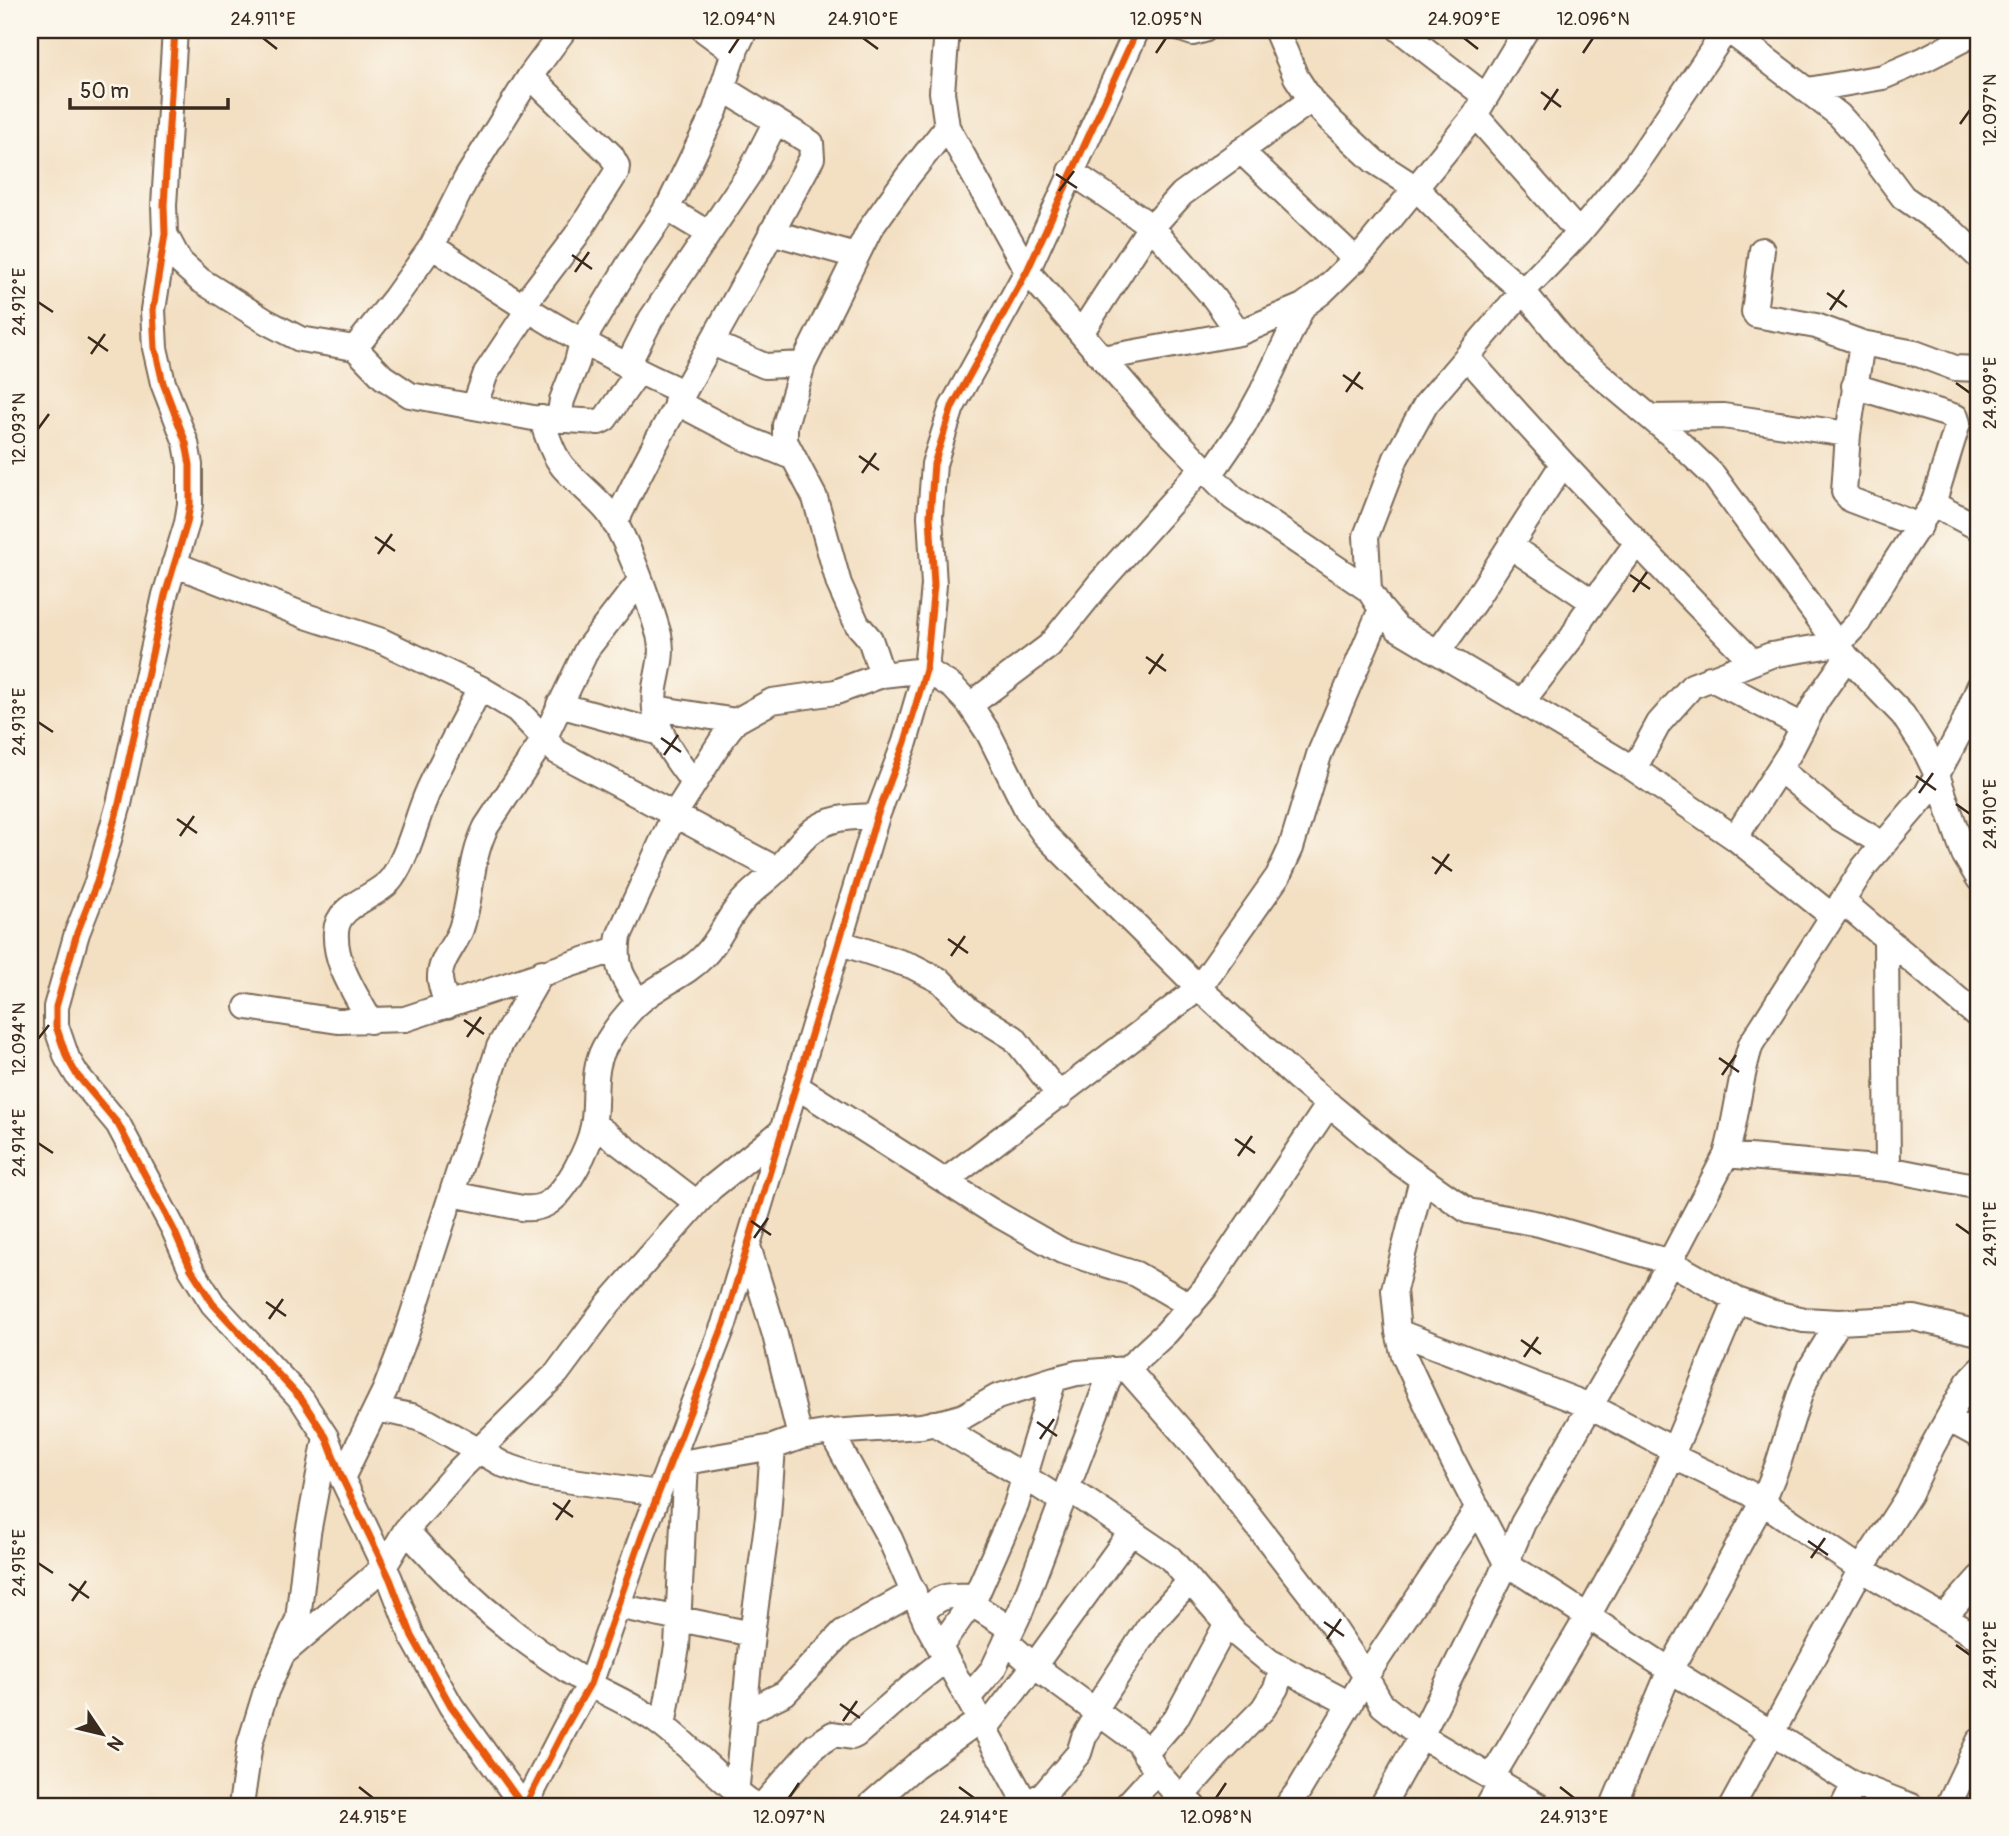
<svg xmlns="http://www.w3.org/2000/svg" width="2009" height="1836" viewBox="0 0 2009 1836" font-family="Pangolin,sans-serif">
<rect width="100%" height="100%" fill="#fbf7ec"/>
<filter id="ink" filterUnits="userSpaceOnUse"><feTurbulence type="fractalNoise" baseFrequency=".0143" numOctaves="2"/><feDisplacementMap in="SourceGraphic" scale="14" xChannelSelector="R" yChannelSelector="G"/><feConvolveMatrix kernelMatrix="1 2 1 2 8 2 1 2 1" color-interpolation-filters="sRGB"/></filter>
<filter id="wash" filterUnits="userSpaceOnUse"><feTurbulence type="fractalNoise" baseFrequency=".00686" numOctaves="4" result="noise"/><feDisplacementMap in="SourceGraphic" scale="28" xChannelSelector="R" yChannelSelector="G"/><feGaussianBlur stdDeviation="1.57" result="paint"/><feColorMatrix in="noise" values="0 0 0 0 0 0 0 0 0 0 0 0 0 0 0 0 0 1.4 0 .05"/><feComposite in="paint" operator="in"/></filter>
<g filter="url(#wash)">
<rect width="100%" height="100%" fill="#f3dfc2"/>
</g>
<g filter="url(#ink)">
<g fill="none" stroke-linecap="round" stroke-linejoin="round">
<defs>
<path id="minor" d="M175 30 164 205 165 234 153 310 155 348 163 383 186 443 190 465V504L187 523 165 595 119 804 97 882 77 933 56 1007V1026L67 1058 77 1075 118 1124 174 1230 191 1269 213 1304 302 1400 326 1437 342 1478 390 1579 412 1636 451 1706 523 1806
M704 30 735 53
M947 30 942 92 947 127 1027 271 1150 413 1233 498 1369 590 1381 609 1397 628 1634 769 1735 838 1832 916
M1184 30 1193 33 1204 30
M1276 30 1296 77 1311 100 1331 121 1374 161 1416 188 1493 265 1523 291 1573 352 1670 434 1714 476 1847 657 1903 715 1923 746 1937 775 1964 854 1979 879
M1400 30 1485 96
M1728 30 1839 115 1856 134 1903 197 1953 232 1979 257
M1808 90 1883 77 1925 59 1979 31
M1475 115 1579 233
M1241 151 1356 260
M1070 171 1151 226 1215 299 1239 333
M666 208 708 233
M771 232 856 256
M165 234 180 262 200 280 267 322 300 339 355 348 383 377 410 395 533 418 599 422 605 419 638 372
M432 246C513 302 593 352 683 392
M1762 250 1754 312 1756 315 1816 326 1862 343 1915 353 1955 368 1979 369
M522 307 576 236 616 173 617 166 611 155 530 76
M1081 333 1144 236 1182 194 1311 100
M712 343 765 366 803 364
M1862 343 1848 434 1844 492 1851 500 1920 526
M355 348 395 298 432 246 466 179 530 76 564 30
M1467 357C1559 461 1654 562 1752 661
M1103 358 1239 333 1303 306 1322 292 1366 249 1475 115 1526 30
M627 366 651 319 749 174 776 121
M676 402 745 438 792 457
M474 407 486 373 528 310
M1650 417 1723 416 1848 434
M541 418C547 435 552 453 563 467 577 483 595 496 608 512 627 537 650 604 659 635 664 653 658 670 655 688 650 726 672 755 694 783
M559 419 562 400 577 362 582 342 632 259 669 205 715 111 733 55 745 30
M1210 475 1243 427 1262 392 1303 306
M1933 504 1979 528
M615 524C644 462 677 404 710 345 745 284 778 220 812 158L811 143 722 88
M1510 546 1593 602
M174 564 306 616 382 641 480 688 517 710 557 752 778 870
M1369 590 1366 536 1396 458 1426 404 1523 291 1579 233 1635 165 1726 30
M1438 652 1474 602 1562 465
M882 675 870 639 857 624 839 584 815 498 785 441V425L803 364 870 229 908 176 947 127
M1710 678 1803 726
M1522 702 1573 636 1582 618 1636 544
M559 705 660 733
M970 705 1049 646 1099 584 1203 467
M655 708 736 721
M1634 769 1659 723 1692 686 1771 655 1838 644 1858 623 1889 571 1933 504 1958 423 1956 417 1854 386
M1779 769 1836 816 1883 844
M1735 838 1790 752 1817 700 1847 657
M1842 901 1979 1017
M1886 939 1888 1169
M838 942 912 966 941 981 969 1010 1014 1038 1060 1096
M639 1002C622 978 614 966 619 936L674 815 727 732 736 721 772 701 836 692 882 675 926 670 953 687 970 705 989 734 1027 810 1044 834 1199 988 1296 1077 1397 1161 1468 1211 1539 1224 1670 1262 1737 1300 1770 1312 1804 1320 1839 1322 1914 1318 1979 1333
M447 1006C445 998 441 988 440 979 439 960 455 946 461 929 473 894 469 862 486 827L544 739 587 649 639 582
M247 1007 338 1021 405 1019 617 949
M370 1021C356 994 334 964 336 932 337 903 378 898 392 878 410 852 416 818 429 789 445 755 463 722 480 688
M796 1086 990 1210 1062 1251 1136 1274 1191 1306
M594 1124 697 1203
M1726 1155 1888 1169 1979 1187
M1422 1179 1394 1290 1398 1332 1404 1356 1451 1457 1506 1563 1670 1670 1854 1784 1911 1806
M945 1181 1199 988 1278 876 1291 848 1319 755 1381 609
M452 1194 522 1208C532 1209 540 1208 548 1203 567 1191 589 1148 593 1126 598 1100 591 1073 604 1048 615 1028 630 1008 648 995 667 981 688 973 704 956 719 941 725 923 737 908 748 892 766 882 779 868 790 856 799 841 811 832 830 816 853 817 877 816
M748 1246 775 1335 800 1437
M1398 1332 1590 1406 1674 1450
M1127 1369 1200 1452 1317 1603 1363 1672 1382 1705 1421 1736 1539 1806
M376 1409 412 1416 428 1422 504 1465 537 1476 658 1493
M1948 1419 1979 1436
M934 1423C977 1450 1022 1473 1063 1502
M831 1432 890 1539 926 1622 1027 1806
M1672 1456 1749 1493 1861 1569 1979 1638
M669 1465 773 1447 800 1437 831 1432 921 1426 946 1421 964 1416 997 1397 1054 1379 1077 1373 1127 1369 1166 1333 1206 1287 1329 1104
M342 1478 385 1390 405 1338 499 1047 542 972
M1069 1489 1170 1558 1235 1633 1269 1661 1350 1704
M406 1530 459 1470 557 1373 609 1303 697 1203 711 1188 782 1131
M972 1604 1011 1629
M617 1606 752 1634
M922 1613C943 1592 949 1596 976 1596
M1945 1616 1979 1578
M1006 1641 1034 1666 1138 1742 1157 1772 1172 1789 1193 1806
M940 1647 976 1596 1016 1505 1054 1379
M285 1652 384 1567 406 1530C458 1590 521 1643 589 1684 613 1697 637 1707 659 1723 693 1748 721 1782 756 1806
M968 1698 993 1669 1021 1610 1112 1370
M1095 1710 1150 1625 1190 1581
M744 1713 785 1693 843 1632 914 1592
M663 1726 677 1647 686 1462
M985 1729 1034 1666 1131 1532
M1145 1754 1176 1718 1227 1623
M1492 1777 1588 1616 1656 1493 1737 1300
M1181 1797 1218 1755 1263 1709 1276 1688 1282 1669
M1025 1803 1043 1795 1079 1753 1084 1737 1099 1713
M735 1805 752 1634 768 1517 773 1447
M241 1806 250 1743 266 1691 298 1619 308 1533 326 1437
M525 1806 566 1726 590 1684 643 1533 724 1324 877 816 905 742 926 670 934 585 930 516 934 464 952 407 1027 271 1137 30
M762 1806 815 1746 833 1734 852 1737 856 1735 912 1686 946 1659
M869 1806 915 1766 980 1720
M1126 1806 1157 1772
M1287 1806 1299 1790 1366 1676 1478 1508
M1382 1806 1421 1736 1501 1575 1523 1523 1632 1334 1726 1155C1737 1118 1739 1080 1751 1044L1864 867 1927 793 1961 730 1979 687
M1488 1806 1501 1783
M1613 1806 1670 1670 1763 1501 1778 1464 1800 1394 1811 1367 1839 1322
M1732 1806 1861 1569 1909 1495 1932 1447 1968 1382 1979 1370
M1843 1806 1854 1784
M1948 1806 1979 1741"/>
</defs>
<use href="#minor" stroke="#7b6957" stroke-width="28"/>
<use href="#minor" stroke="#fff" stroke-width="24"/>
<defs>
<path id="cycleway" d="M175 30 164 205 165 234 153 310 155 348 163 383 186 443 190 465V504L187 523 165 595 119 804 97 882 77 933 56 1007V1026L67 1058 77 1075 118 1124 174 1230 191 1269 213 1304 302 1400 326 1437 342 1478 390 1579 412 1636 451 1706 523 1806
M525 1806 566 1726 590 1684 643 1533 724 1324 877 816 905 742 926 670 934 585 930 516 934 464 952 407 1027 271 1137 30"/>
</defs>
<use href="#cycleway" stroke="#fbf7ec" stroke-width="11"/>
<use href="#cycleway" stroke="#e8590c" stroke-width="7"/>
</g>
</g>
<path fill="none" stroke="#3b2a1e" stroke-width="2.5" d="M263 38 277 49M863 38 878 49M1464 38 1478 49M729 53 739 38M1156 53 1166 38M1583 53 1593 38M1541 92 1561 107M1544 110 1558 89M1960 124 1970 110M1056 174 1077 188M1059 191 1074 171M572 255 592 269M575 272 589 252M1827 293 1847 307M38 302 53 312M1830 310 1844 290M88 337 108 351M91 354 105 334M1343 375 1363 389M1956 383 1970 393M1346 392 1360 372M38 429 49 414M859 456 879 470M862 473 876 453M375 537 395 551M378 554 392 534M1630 575 1650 589M1633 592 1647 572M1146 657 1166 671M1149 674 1163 654M38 722 53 732M661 738 681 752M664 755 678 735M1916 776 1936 790M1919 793 1933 773M1956 804 1970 814M177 819 197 833M180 836 194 816M1432 857 1452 871M1435 874 1449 854M948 939 968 953M951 956 965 936M464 1020 484 1034M467 1037 481 1017M38 1039 49 1025M1719 1058 1739 1072M1722 1075 1736 1055M1235 1139 1255 1153M38 1143 53 1153M1238 1156 1252 1136M751 1221 771 1235M1956 1224 1970 1234M754 1238 768 1218M266 1302 286 1316M269 1319 283 1299M1521 1340 1541 1354M1524 1357 1538 1337M1037 1422 1057 1436M1040 1439 1054 1419M553 1503 573 1517M556 1520 570 1500M1808 1541 1828 1555M1811 1558 1825 1538M38 1563 53 1573M69 1584 89 1598M72 1601 86 1581M1324 1622 1344 1636M1327 1639 1341 1619M1956 1645 1970 1655M840 1704 860 1718M843 1721 857 1701M359 1787 373 1798M959 1787 974 1798M1560 1787 1574 1798M789 1798 799 1783M1216 1798 1226 1783"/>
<rect width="2009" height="1836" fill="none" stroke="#fbf7ec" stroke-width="77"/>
<g transform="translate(102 1734) rotate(125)" stroke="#fbf7ec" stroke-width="5" paint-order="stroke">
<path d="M0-5L12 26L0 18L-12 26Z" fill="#3b2a1e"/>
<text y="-10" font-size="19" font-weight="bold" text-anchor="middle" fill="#3b2a1e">N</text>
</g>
<path d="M70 98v10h158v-10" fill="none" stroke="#3b2a1e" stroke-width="3.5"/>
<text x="80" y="98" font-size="21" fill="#3b2a1e" stroke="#fbf7ec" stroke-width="5" paint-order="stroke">50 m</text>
<rect x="38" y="38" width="1932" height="1760" fill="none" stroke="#3b2a1e" stroke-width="2.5"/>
<g font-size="18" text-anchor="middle" fill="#3b2a1e">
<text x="263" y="25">24.911°E</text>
<text x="739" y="25">12.094°N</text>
<text x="863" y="25">24.910°E</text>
<text x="1166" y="25">12.095°N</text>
<text x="1464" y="25">24.909°E</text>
<text x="1593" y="25">12.096°N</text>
<text transform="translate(1990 110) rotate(-90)" y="6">12.097°N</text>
<text transform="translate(19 302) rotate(-90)" y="6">24.912°E</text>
<text transform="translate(1990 393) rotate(-90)" y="6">24.909°E</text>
<text transform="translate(19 429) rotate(-90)" y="6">12.093°N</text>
<text transform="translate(19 722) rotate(-90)" y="6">24.913°E</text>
<text transform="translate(1990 814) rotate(-90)" y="6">24.910°E</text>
<text transform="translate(19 1039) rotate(-90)" y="6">12.094°N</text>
<text transform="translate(19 1143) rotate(-90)" y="6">24.914°E</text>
<text transform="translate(1990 1234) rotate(-90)" y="6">24.911°E</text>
<text transform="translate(19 1563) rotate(-90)" y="6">24.915°E</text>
<text transform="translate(1990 1655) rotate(-90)" y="6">24.912°E</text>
<text x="373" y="1823">24.915°E</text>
<text x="789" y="1823">12.097°N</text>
<text x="974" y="1823">24.914°E</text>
<text x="1216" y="1823">12.098°N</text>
<text x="1574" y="1823">24.913°E</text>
</g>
</svg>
